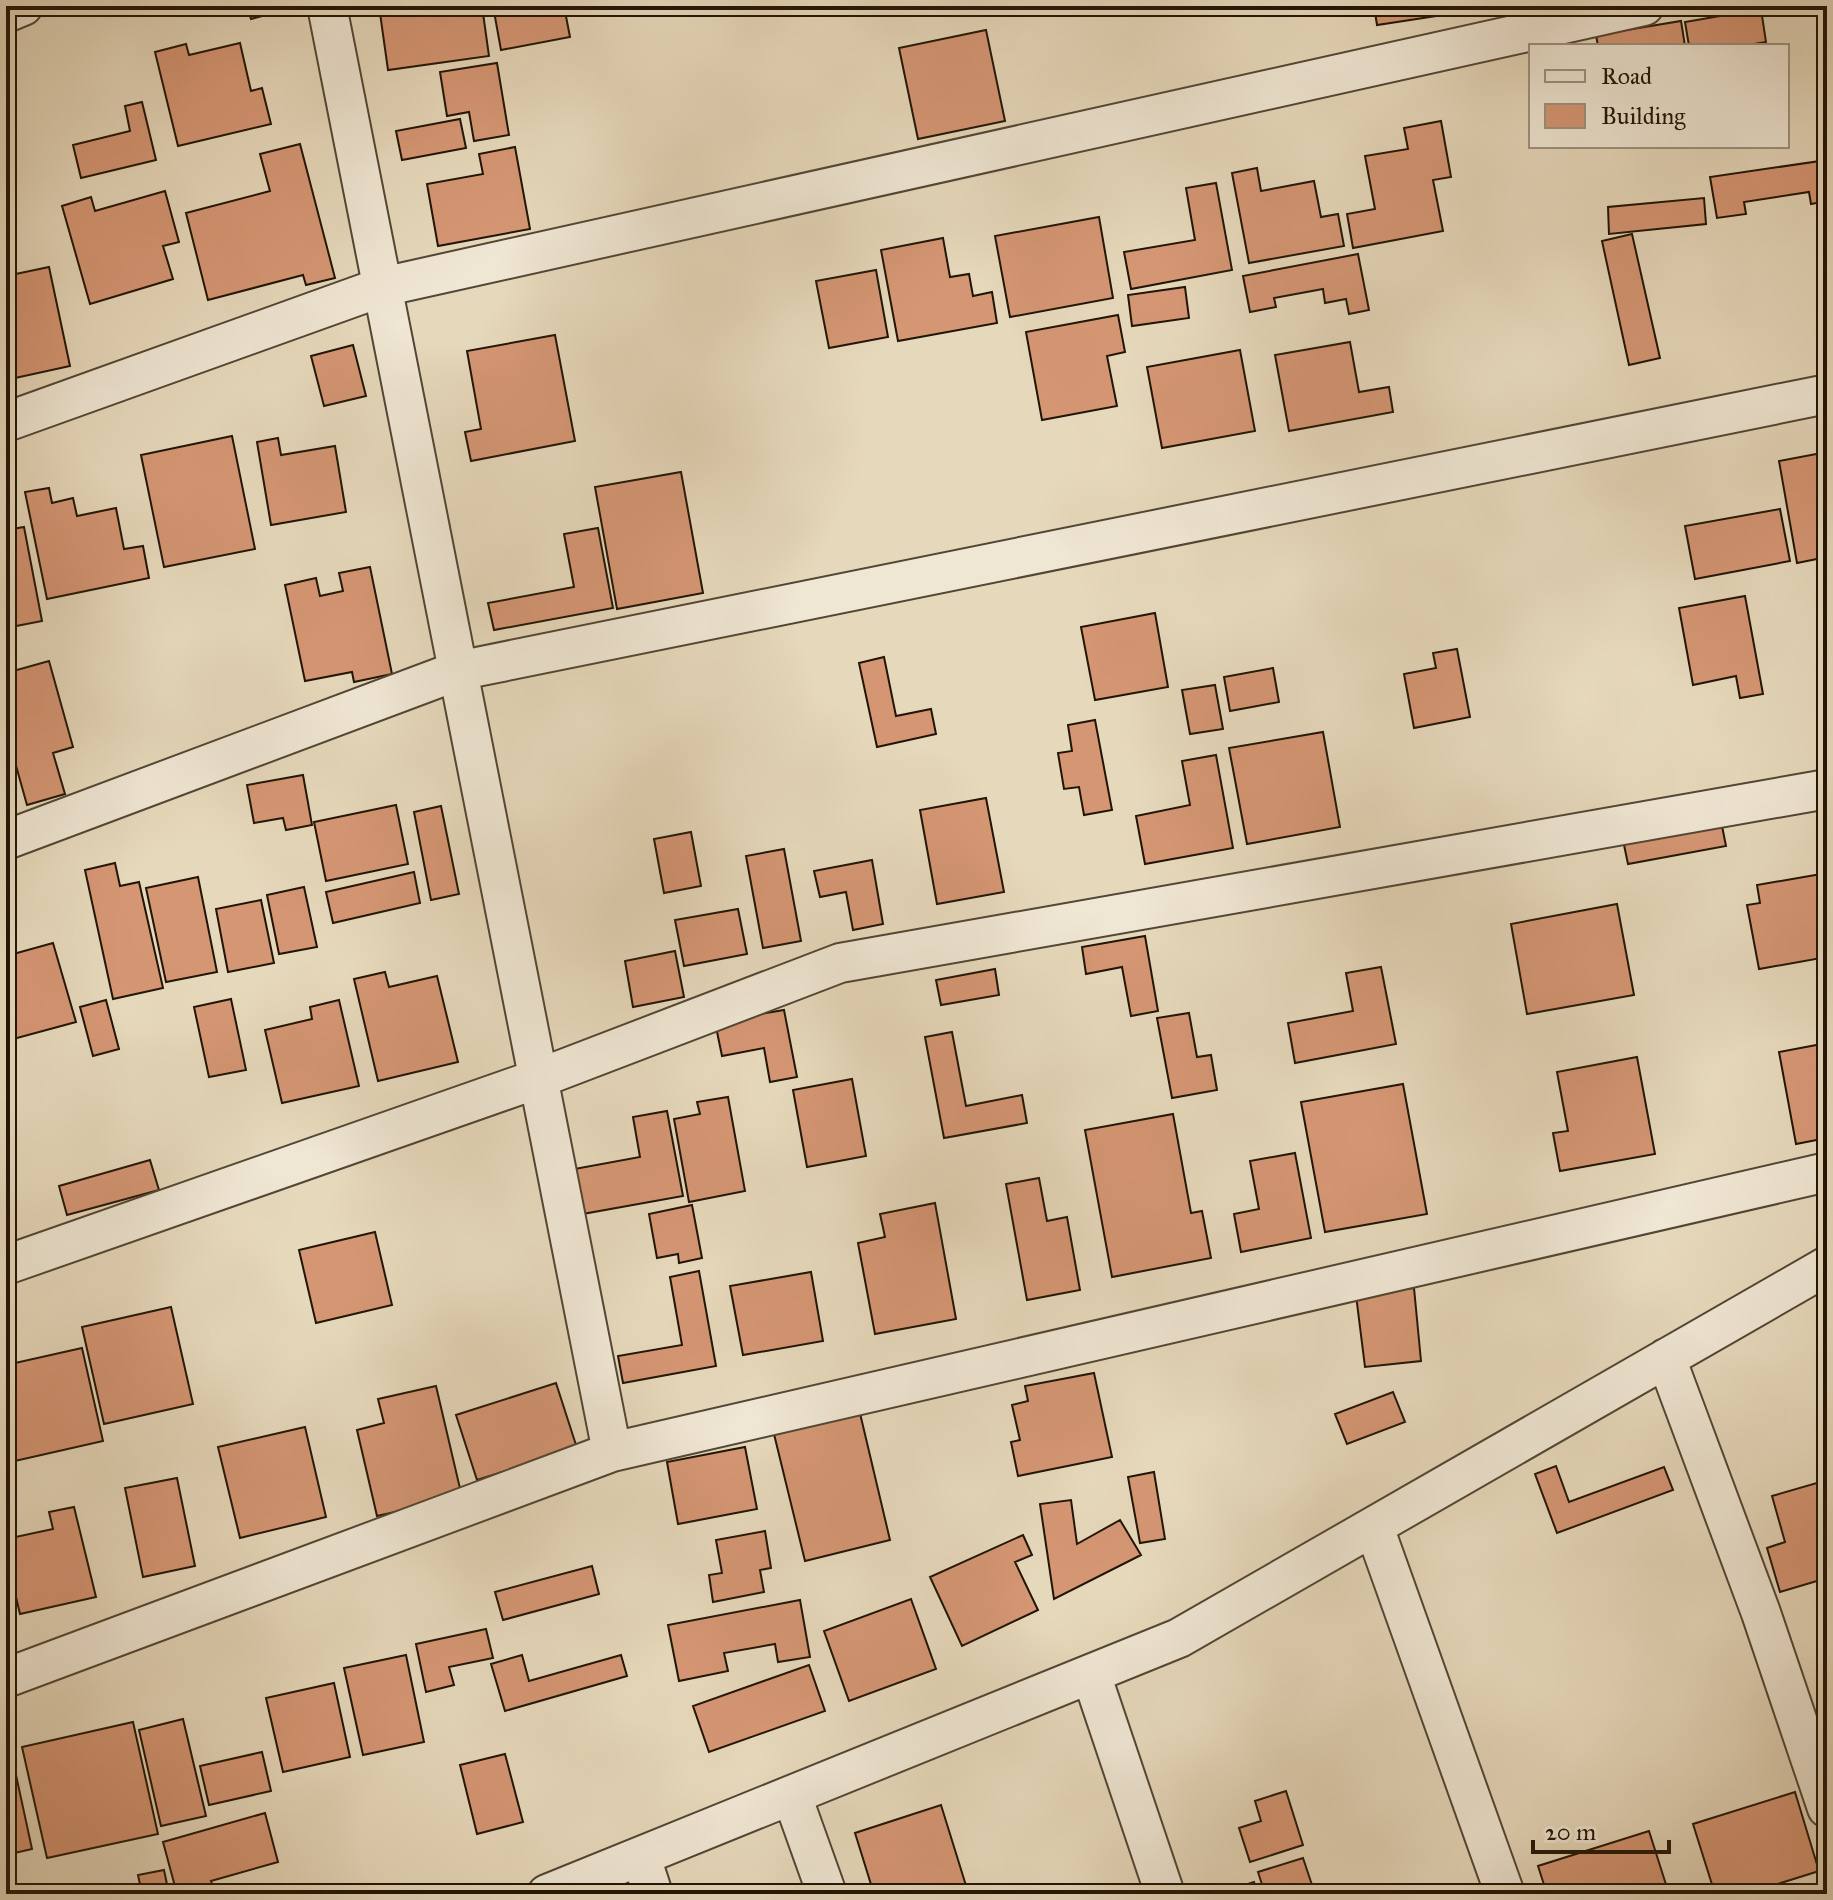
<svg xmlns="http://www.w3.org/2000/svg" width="1833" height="1900" viewBox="0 0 1833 1900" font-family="'IM FELL Great Primer',serif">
<rect width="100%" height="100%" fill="#e6d8bb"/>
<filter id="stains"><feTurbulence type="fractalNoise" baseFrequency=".0025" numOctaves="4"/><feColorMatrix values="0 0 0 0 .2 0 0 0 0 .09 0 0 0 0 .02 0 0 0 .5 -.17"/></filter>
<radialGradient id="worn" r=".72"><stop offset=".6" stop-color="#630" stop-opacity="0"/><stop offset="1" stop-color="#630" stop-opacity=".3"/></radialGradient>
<path fill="#d59674" stroke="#211507" stroke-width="2" d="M247 6H283L284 10 251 19Z
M379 6H482L489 56 388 70Z
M493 6H564L570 37 501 50Z
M1374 6H1462L1463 12 1377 25Z
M1761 9 1766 42 1742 46H1689L1685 22Z
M1681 21 1685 46H1598L1596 35Z
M986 30 1005 121 918 139 899 48Z
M240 43 251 91 262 88 271 124 178 146 155 52 186 44 189 55Z
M497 63 509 135 474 141 469 112 447 116 440 72Z
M142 102 156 160 81 178 73 145 130 131 125 106Z
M460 119 466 148 402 160 396 131Z
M1441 121 1451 177 1433 180 1443 231 1353 248 1347 214 1375 209 1365 156 1408 149 1404 128Z
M300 144 335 278 306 285 303 275 208 300 186 213 270 191 260 154Z
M515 147 530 229 438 246 427 184 483 174 479 154Z
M1827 160V201L1811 204 1809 192 1744 202 1746 214 1717 218 1710 177Z
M1257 168 1261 191 1314 181 1321 217 1338 214 1344 246 1249 263 1232 173Z
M1216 183 1232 270 1131 289 1124 252 1195 240 1186 188Z
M165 191 179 242 163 246 173 279 90 304 62 206 91 197 95 211Z
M1704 198 1706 224 1609 234 1608 207Z
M1099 217 1113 298 1010 317 995 236Z
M1632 234 1660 358 1629 365 1602 241Z
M943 238 950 277 969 274 973 296 992 292 997 323 898 341 881 250Z
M1358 254 1369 310 1349 314 1346 299 1325 303 1323 289 1274 298 1276 307 1250 312 1243 276Z
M49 267 70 366 6 380V276Z
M876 270 888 337 829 348 816 281Z
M1185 287 1189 318 1132 326 1128 295Z
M1118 315 1125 352 1107 356 1117 406 1042 420 1026 332Z
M555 335 575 441 471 461 465 432 481 429 467 351Z
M1350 342 1359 392 1389 387 1393 412 1289 431 1275 355Z
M353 345 366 396 324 406 311 356Z
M1240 350 1255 431 1162 448 1147 367Z
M232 436 255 549 164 567 141 455Z
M278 438 281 455 335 446 346 512 271 525 257 442Z
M1827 452V557L1797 563 1779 461Z
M681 472 703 593 617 609 595 487Z
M49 488 52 503 73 498 77 516 116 508 124 549 143 546 149 578 47 599 25 492Z
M1780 509 1790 561 1695 579 1685 526Z
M24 527 42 621 6 628V530Z
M598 528 613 608 494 630 488 603 574 587 564 534Z
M370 567 392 674 354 682 352 672 305 681 285 585 316 578 320 596 343 591 339 573Z
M1745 596 1763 694 1740 698 1736 676 1693 685 1679 608Z
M1155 613 1168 687 1095 700 1081 627Z
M1457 649 1470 717 1414 728 1404 674 1436 668 1433 653Z
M884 657 896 716 931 709 936 734 877 747 859 663Z
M49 661 73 747 53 753 65 794 27 805 6 730V673Z
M1273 668 1279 702 1230 711 1224 677Z
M1215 685 1223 729 1190 734 1182 690Z
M1095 720 1112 810 1084 815 1079 787 1064 789 1058 753 1072 751 1068 725Z
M1323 732 1340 827 1247 844 1229 748Z
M1216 755 1233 848 1145 864 1136 816 1190 805 1182 761Z
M303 775 312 825 286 830 283 818 254 823 247 785Z
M986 798 1004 892 937 904 920 810Z
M396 805 408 864 326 881 314 822Z
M441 806 459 894 431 900 414 812Z
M1721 821 1726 846 1628 864 1623 840Z
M691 832 701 886 664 893 654 839Z
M784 849 801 941 763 948 746 856Z
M872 860 883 924 853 930 846 892 820 897 814 871Z
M115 863 120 886 139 882 163 988 113 999 85 870Z
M414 872 420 903 333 923 326 892Z
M1827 873V957L1759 969 1747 905 1760 903 1757 885Z
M198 877 217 972 166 982 146 888Z
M304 887 317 947 279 954 267 895Z
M261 900 274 963 228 972 216 909Z
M1617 904 1634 995 1527 1014 1511 924Z
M738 909 747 954 684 966 675 920Z
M1145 936 1158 1011 1131 1016 1122 967 1086 974 1082 947Z
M53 943 76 1022 6 1041V956Z
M675 951 684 997 633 1007 625 961Z
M1381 967 1396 1044 1295 1063 1288 1023 1353 1011 1346 973Z
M995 969 999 995 941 1005 936 980Z
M385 972 389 987 437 976 458 1062 378 1081 354 979Z
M231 999 246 1070 209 1077 194 1007Z
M106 1000 119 1049 93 1056 80 1007Z
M339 1000 359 1086 282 1103 265 1030 312 1019 310 1007Z
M784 1010 797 1077 770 1082 764 1048 722 1056 715 1022Z
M1189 1013 1197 1057 1211 1055 1217 1090 1172 1098 1157 1018Z
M952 1032 966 1106 1022 1095 1027 1123 944 1138 925 1037Z
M1827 1043V1138L1796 1144 1779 1052Z
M1637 1057 1655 1154 1560 1171 1553 1133 1568 1131 1557 1072Z
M852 1079 866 1156 807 1167 793 1090Z
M1403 1084 1427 1214 1325 1232 1301 1102Z
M728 1097 745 1191 689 1202 674 1119 700 1114 697 1102Z
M667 1111 683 1196 577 1215 569 1170 640 1157 633 1117Z
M1173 1114 1191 1213 1202 1211 1211 1258 1112 1277 1085 1130Z
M1295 1153 1311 1238 1241 1252 1234 1214 1259 1209 1250 1161Z
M150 1160 159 1190 67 1215 59 1186Z
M1039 1178 1047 1221 1067 1217 1080 1290 1027 1300 1006 1184Z
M935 1203 956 1319 875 1334 858 1243 885 1237 880 1214Z
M692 1205 702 1258 679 1263 678 1254 657 1258 649 1214Z
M375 1232 392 1305 316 1323 299 1250Z
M699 1271 716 1366 623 1383 618 1356 682 1345 670 1277Z
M811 1272 823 1341 743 1355 730 1286Z
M1414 1288 1421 1361 1365 1367 1356 1295Z
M171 1307 193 1404 104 1424 82 1327Z
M82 1348 103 1441 6 1463V1365Z
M1094 1373 1112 1457 1018 1476 1011 1442 1020 1440 1012 1405 1028 1401 1025 1386Z
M556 1383 577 1448 477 1480 456 1415Z
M436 1386 462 1497 377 1516 357 1430 384 1423 378 1399Z
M1393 1392 1405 1422 1347 1444 1335 1414Z
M859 1409 890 1540 805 1561 773 1430Z
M305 1427 326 1517 240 1538 218 1447Z
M745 1447 757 1509 678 1524 667 1462Z
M1556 1466 1569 1502 1664 1467 1673 1490 1557 1533 1535 1474Z
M1154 1472 1165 1539 1140 1543 1128 1477Z
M177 1478 195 1566 143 1577 125 1488Z
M1827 1480V1578L1780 1592 1767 1548 1785 1542 1772 1496Z
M1071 1500 1077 1544 1120 1520 1141 1555 1054 1599 1040 1504Z
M74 1507 96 1597 20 1614 6 1555V1539L53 1529 49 1512Z
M765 1531 771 1568 760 1570 764 1592 713 1602 709 1575 722 1573 716 1540Z
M1023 1535 1032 1555 1015 1562 1038 1610 962 1646 930 1577Z
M592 1566 599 1594 503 1620 495 1592Z
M911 1599 936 1669 849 1701 824 1631Z
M800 1600 810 1657 778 1662 775 1644 724 1653 728 1671 679 1681 668 1625Z
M486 1629 493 1658 449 1667 454 1685 426 1692 416 1644Z
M406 1655 424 1742 363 1755 344 1668Z
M522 1655 529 1681 621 1655 627 1676 505 1711 491 1664Z
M809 1665 825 1711 709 1752 693 1706Z
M334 1683 350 1757 283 1772 266 1698Z
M183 1719 206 1816 161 1826 139 1730Z
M133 1722 158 1834 47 1858 22 1747Z
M262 1752 271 1791 209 1805 200 1766Z
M505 1754 523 1822 477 1834 460 1765Z
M16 1775 32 1849 6 1855V1777Z
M1286 1791 1303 1845 1250 1862 1239 1828 1261 1821 1255 1801Z
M1795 1792 1819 1871 1746 1894H1715L1693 1824Z
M941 1805 968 1892 912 1894 910 1887 886 1894H874L855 1833Z
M265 1813 278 1862 211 1881 213 1886 187 1894H177L163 1842Z
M1649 1831 1669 1894H1547L1538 1866Z
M1303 1858 1315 1894H1265L1258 1872Z
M164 1870 169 1894H142L138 1875Z
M1254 1882 1258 1894H1216Z"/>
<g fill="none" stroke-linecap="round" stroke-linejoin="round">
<defs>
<path id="minor" d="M327 6 612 1452
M6 13 23 6
M6 422 382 287 1644 6
M6 840 457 671 1827 394
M6 1265 537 1079 840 963 1827 789
M1666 1358 1761 1613 1827 1808
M1374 1527 1505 1894
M1091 1674 1165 1894
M6 1678 612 1452 1827 1172
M792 1796 827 1894
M641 1857 653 1894
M547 1894 1179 1638 1827 1266"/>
</defs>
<use href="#minor" stroke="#524634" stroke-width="42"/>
<use href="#minor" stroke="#efe6d3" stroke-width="38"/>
</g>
<rect width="1833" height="1900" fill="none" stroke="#e6d8bb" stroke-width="32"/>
<rect x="8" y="8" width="1817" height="1884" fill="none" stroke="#211507" stroke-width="4"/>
<rect x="16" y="16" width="1801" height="1868" fill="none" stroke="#211507" stroke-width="2"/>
<rect x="1529" y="44" width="260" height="104" fill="#efe6d3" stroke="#9d9281" stroke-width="2"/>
<rect x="1545" y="70" width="40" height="12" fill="#efe6d3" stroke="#9d9281" stroke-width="2"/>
<text x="1601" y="84" font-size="24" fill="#211507">Road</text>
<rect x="1545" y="104" width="40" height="24" fill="#d59674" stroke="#9d9281" stroke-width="2"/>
<text x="1601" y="124" font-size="24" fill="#211507">Building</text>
<path d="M1533 1840v12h136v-12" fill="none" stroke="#211507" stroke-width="4"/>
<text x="1545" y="1840" font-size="24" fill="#211507" stroke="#efe6d3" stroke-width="6" paint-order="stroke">20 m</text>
<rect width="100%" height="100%" filter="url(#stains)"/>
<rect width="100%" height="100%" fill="url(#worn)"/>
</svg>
